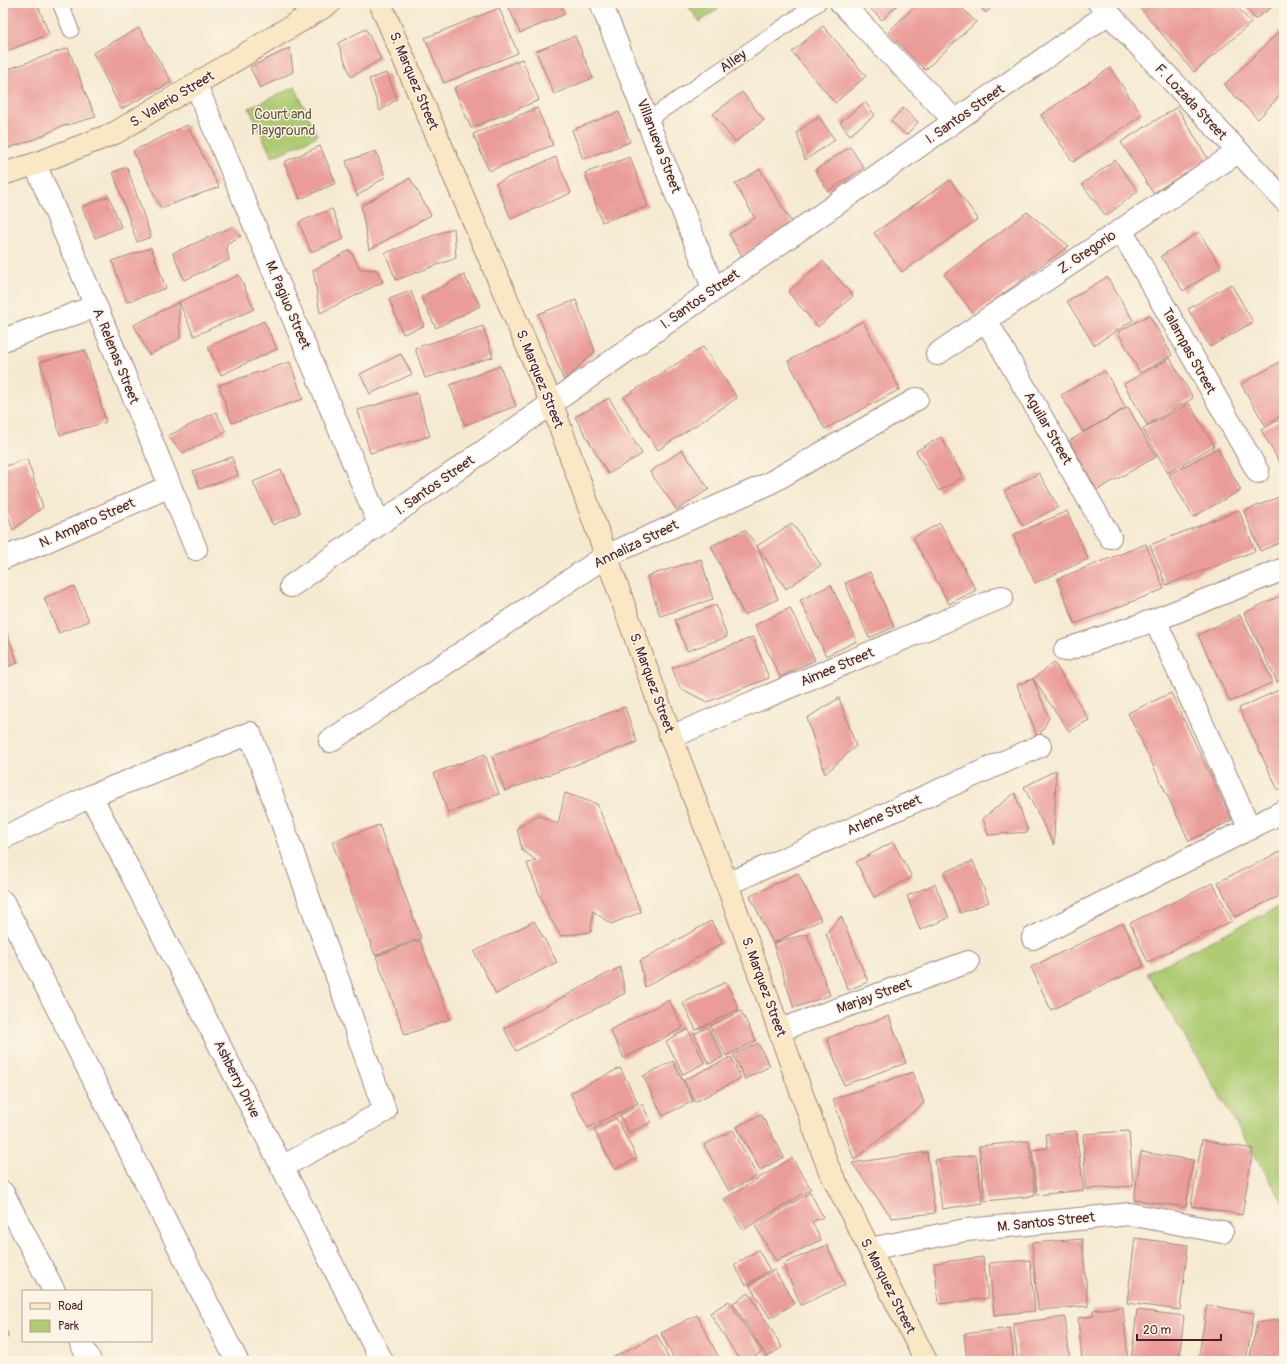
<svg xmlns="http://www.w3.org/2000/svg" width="1287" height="1364" viewBox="0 0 1287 1364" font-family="Pangolin,sans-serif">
<rect width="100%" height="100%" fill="#fcf5e5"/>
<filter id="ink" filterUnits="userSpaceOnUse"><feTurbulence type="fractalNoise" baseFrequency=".025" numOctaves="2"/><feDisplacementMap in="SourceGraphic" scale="8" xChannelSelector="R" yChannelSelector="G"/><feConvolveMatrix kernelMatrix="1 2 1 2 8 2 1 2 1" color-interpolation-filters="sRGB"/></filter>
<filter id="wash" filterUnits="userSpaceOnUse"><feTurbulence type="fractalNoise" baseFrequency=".012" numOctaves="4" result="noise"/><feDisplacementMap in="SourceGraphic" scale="16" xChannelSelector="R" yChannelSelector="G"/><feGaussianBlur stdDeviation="0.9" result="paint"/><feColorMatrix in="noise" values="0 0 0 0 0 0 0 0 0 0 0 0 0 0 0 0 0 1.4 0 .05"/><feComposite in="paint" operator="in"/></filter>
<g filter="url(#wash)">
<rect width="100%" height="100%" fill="#f5ead1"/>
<path fill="#aecb72" stroke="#7c754e" d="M686 3H726L700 22Z
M295 87 317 136 272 157 249 108Z
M1284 904V1204L1147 973Z"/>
<g id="blocks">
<path fill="#ea9c99" d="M3 3H37L49 34 3 53Z
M288 3H306L294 11Z
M507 3H560L565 14 520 33Z
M865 3H899L882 20Z
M918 3H957L976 22 925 70 888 32Z
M976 3H996L986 13Z
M1136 3H1234L1251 23 1194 72Z
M1247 3H1278L1255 19 1245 5Z
M499 8 518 53 444 83 425 38Z
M823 26 866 76 835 103 792 52Z
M1284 27V91L1258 119 1224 85Z
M139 28 172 82 121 109 93 53Z
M366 29 381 59 351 77 338 43Z
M575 36 593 78 554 94 536 51Z
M68 48 87 97 96 117 60 127 38 138 6 149 3 142V71Z
M290 48 293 72 260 88 250 67Z
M522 59 539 100 471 128 454 88Z
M1110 68 1142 115 1073 162 1041 115Z
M387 73 397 99 380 111 369 79Z
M742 92 764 120 735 142 713 114Z
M865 102 875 115 850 135 840 122Z
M1177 107 1208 159 1153 193 1121 142Z
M537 108 553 145 489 171 473 134Z
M903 108 918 122 906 135 891 121Z
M619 112 630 142 583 159 572 130Z
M819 117 835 140 805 160 797 132Z
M187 125 219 187 161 208 133 151Z
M320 146 336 183 300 199 284 162Z
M850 147 864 168 828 191 815 170Z
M376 151 385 177 357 196 346 161Z
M556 157 571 193 511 219 496 183Z
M630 157 648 206 602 222 585 173Z
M1115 160 1138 191 1106 216 1082 184Z
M127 167 151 237 137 242 113 172Z
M760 169 793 225 742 256 729 234 755 218 735 184Z
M410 178 431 215 369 250 361 206Z
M950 180 978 219 902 272 874 233Z
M109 196 121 227 95 238 82 207Z
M332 209 344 239 311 252 299 222Z
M1027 212 1069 246 974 315 944 274Z
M232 227 241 236 226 244 229 260 184 280 173 253Z
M454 228 456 258 396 280 385 253Z
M1199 232 1221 267 1183 291 1161 256Z
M151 248 166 288 127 302 112 261Z
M350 250 360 269 377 270 383 282 320 313 313 270Z
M823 261 853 296 818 327 788 292Z
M239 275 254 309 194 336 179 302Z
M464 275 480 306 436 328 421 297Z
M1107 277 1133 320 1094 345 1067 301Z
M1231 284 1253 322 1210 347 1188 309Z
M411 291 424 326 403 334 389 299Z
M576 300 595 351 564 381 538 314Z
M179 302 180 339 149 355 134 325Z
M1149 315 1172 355 1140 373 1118 332Z
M264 321 277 349 221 375 208 347Z
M863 321 900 389 825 429 788 361Z
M483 326 493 357 425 378 415 348Z
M703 347 737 398 658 450 624 397Z
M85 350 106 422 60 435 40 362Z
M401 354 412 374 370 394 360 374Z
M1170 358 1193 398 1147 425 1124 384Z
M1283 360 1284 414 1265 425 1241 384Z
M290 362 303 399 232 423 219 385Z
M500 366 516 406 465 425 450 385Z
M1105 371 1126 408 1083 432 1061 395Z
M417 393 430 436 370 453 358 410Z
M609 398 642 454 608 474 575 417Z
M1189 403 1214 446 1168 473 1143 429Z
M1128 407 1156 457 1097 490 1069 441Z
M216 412 226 432 183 453 168 436Z
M1284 417V470L1261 430Z
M941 437 963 477 939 491 916 451Z
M1217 448 1241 490 1193 517 1169 475Z
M682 450 709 489 677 510 650 472Z
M232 457 238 475 200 489 193 471Z
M27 459 43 507 13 530 3 501V467Z
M281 470 300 513 273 525 253 482Z
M1039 473 1058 507 1023 526 1004 491Z
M1284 495V541L1260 551 1244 511Z
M1239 510 1255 551 1166 585 1150 545Z
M1067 511 1088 559 1035 583 1013 535Z
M792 523 821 565 786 589 757 546 778 599 744 615 711 546 745 530 757 546Z
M940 523 976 590 949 604 913 538Z
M1146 544 1164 589 1075 624 1057 579Z
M701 559 713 599 660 616 647 576Z
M870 572 894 627 869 638 845 583Z
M831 585 857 641 826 656 800 600Z
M74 586 89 621 59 633 44 598Z
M1284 594V678L1277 682 1244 613Z
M716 605 727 637 687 651 675 620Z
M790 608 815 660 780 677 755 625Z
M1240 615 1273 682 1230 702 1198 635Z
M3 622 18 663 3 668Z
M753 637 769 678 707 702 680 688 672 668Z
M1054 662 1089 720 1069 731 1033 679Z
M1033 679 1049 718 1038 738 1017 685Z
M1279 690 1284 701V787L1278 790 1239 708Z
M1171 693 1232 820 1189 841 1128 713Z
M839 698 856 746 825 774 807 718Z
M625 707 637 742 505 791 492 756Z
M485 754 499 794 448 813 434 773Z
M1056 770 1054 845 1024 787Z
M565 793 597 804 641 912 611 924 593 911 591 932 561 936 548 915 527 864 536 860 522 850 517 828 538 815 558 824Z
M1015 793 1028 832 988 835 983 818Z
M379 825 421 938 375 955 332 842Z
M893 842 912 877 874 897 856 862Z
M1284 850V894L1235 917 1218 882Z
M973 861 989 902 960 913 944 872Z
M798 873 821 920 773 943 807 934 830 995 794 1008 773 943 750 896Z
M1213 883 1232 921 1148 962 1130 923Z
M935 884 949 918 920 930 907 896Z
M841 916 868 982 848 990 826 934Z
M534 921 557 962 496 994 474 952Z
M711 921 723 943 645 987 640 961Z
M1123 923 1144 966 1051 1010 1031 967Z
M420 940 450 1019 405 1035 376 956Z
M620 967 625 993 516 1051 504 1028Z
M726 982 739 1009 696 1030 683 1003Z
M669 1000 683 1028 624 1058 610 1030Z
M741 1011 756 1041 726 1056 710 1026Z
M889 1016 906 1063 844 1085 827 1038Z
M708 1027 723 1057 709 1064 694 1034Z
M688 1029 705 1063 683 1074 666 1041Z
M758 1043 770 1066 745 1079 733 1055Z
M731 1057 741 1078 695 1102 684 1080Z
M673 1061 693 1101 663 1116 643 1076Z
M620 1068 638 1103 588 1128 570 1093Z
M913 1072 924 1103 854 1160 833 1099Z
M642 1104 651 1122 629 1133 620 1115Z
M761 1114 784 1157 760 1170 737 1127Z
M616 1118 637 1158 614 1169 594 1129Z
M733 1130 757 1176 729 1191 704 1145Z
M1076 1131 1084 1190 1037 1195 1032 1150 1048 1148 1046 1134Z
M1129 1131 1133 1186 1086 1189 1083 1134Z
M1202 1140 1253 1149 1242 1215 1191 1206Z
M1029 1141 1035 1196 985 1201 979 1146Z
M927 1152 935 1213 892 1218 852 1163Z
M1141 1152 1193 1160 1186 1207 1134 1200Z
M976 1155 983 1203 942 1209 935 1160Z
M792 1158 811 1189 743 1230 724 1199Z
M810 1192 823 1217 812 1222 821 1240 776 1261 755 1226Z
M1135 1238 1188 1245 1180 1310 1127 1303Z
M1082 1239 1088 1306 1038 1310 1032 1243Z
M827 1245 845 1285 801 1305 783 1264Z
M758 1250 770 1270 746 1285 734 1265Z
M983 1257 988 1298 939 1304 934 1263Z
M1030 1260 1035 1311 994 1315 989 1263Z
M774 1270 795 1303 770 1318 749 1285Z
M749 1293 782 1347 767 1357 733 1303Z
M729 1301 762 1352 748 1361H740L710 1313Z
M1207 1305 1254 1313 1246 1361H1198Z
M1123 1307 1128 1360 1082 1361 1078 1318 1093 1316V1310Z
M1137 1310 1184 1316 1179 1361H1131Z
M697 1315 719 1358 714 1361H675L661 1333Z
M1065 1317 1070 1361H1018L1013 1323Z
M1284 1319 1283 1361H1249L1257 1323Z
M3 1324 9 1336 3 1339Z
M1010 1328 1014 1361H967L964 1334Z
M657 1335 670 1361H614L612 1358Z"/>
</g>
</g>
<g filter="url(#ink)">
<use href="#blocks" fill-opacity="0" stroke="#a0847e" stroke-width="1"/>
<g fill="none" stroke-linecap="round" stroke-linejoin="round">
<defs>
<path id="lane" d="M60 3 71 30
M648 120 818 3"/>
<path id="street" d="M601 3 714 290
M841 3 955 121
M1099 3 1284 200
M196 85 379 524
M35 164 96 306 196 549
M1121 230 1258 472
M986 320 1110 537
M3 340 96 306
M937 354 986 320 1238 152
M3 558 40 544 170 486
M291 586 1109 13
M1155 620 1284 569
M1065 650 1155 620 1250 829
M671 737 1002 597
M330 741 606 556 768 484 917 399
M91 796 382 1361
M3 838 91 796 250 733 385 1111 282 1167
M727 884 1040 746
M3 902 237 1361
M1033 938 1284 811
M780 1030 968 962
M3 1193 54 1291
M869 1249 966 1230 1130 1214 1222 1232
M80 1341 90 1361"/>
<path id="secondary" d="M380 3 552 404 671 737 727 884 828 1167 926 1361
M3 174 35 164 115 133 330 3"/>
</defs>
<use href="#lane" stroke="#a0847e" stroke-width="17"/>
<use href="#street" stroke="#a0847e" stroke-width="24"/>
<use href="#secondary" stroke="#a0847e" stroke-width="24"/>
<use href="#lane" stroke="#fff" stroke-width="15"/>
<use href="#street" stroke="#fff" stroke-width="22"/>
<use href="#secondary" stroke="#fae7c3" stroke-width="22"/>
</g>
</g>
<g text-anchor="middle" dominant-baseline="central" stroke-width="3" stroke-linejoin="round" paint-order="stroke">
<g font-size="14" fill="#4a1f2b" stroke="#fcf5e5">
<text transform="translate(733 61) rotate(-35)">Alley</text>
<text transform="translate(414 81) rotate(67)">S. Marquez Street</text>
<text transform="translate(172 99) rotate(-31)">S. Valerio Street</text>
<text transform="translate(1191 102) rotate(47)">F. Lozada Street</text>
<text transform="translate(965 114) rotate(-35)">I. Santos Street</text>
<text transform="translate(659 146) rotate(69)">Villanueva Street</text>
<text transform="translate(1087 252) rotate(-34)">Z. Gregorio</text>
<text transform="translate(700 299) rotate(-35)">I. Santos Street</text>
<text transform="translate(288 305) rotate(67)">M. Pagiuo Street</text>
<text transform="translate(1189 351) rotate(61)">Talampas Street</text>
<text transform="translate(116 356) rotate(68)">A. Relenas Street</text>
<text transform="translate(540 379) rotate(68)">S. Marquez Street</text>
<text transform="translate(1048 428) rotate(60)">Aguilar Street</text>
<text transform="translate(435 485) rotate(-35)">I. Santos Street</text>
<text transform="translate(87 523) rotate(-24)">N. Amparo Street</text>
<text transform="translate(636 544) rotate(-26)">Annaliza Street</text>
<text transform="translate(837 667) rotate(-23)">Aimee Street</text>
<text transform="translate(652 683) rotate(70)">S. Marquez Street</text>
<text transform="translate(884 815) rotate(-24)">Arlene Street</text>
<text transform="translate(764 987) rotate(70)">S. Marquez Street</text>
<text transform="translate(874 996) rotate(-20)">Marjay Street</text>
<text transform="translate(237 1079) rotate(63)">Ashberry Drive</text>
<text transform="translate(1046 1222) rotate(-6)">M. Santos Street</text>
<text transform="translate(888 1286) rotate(63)">S. Marquez Street</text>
</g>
<g font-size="14" fill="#685340" stroke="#fcf5e5">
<text x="283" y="114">Court and<tspan x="283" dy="16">Playground</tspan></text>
</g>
</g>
<rect width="1287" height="1364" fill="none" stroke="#fcf5e5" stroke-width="16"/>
<rect x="22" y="1290" width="130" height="52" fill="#fcf5e5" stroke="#b59f9b"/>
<rect x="30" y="1303" width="20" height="6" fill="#fae7c3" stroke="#b59f9b"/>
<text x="58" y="1310" font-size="12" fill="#4a1f2b">Road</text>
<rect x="30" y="1320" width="20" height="12" fill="#aecb72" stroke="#b59f9b"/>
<text x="58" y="1330" font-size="12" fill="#4a1f2b">Park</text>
<path d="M1137 1334v6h84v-6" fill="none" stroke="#4a1f2b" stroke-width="2"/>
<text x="1143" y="1334" font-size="12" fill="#4a1f2b" stroke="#fcf5e5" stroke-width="3" paint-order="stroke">20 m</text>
</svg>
